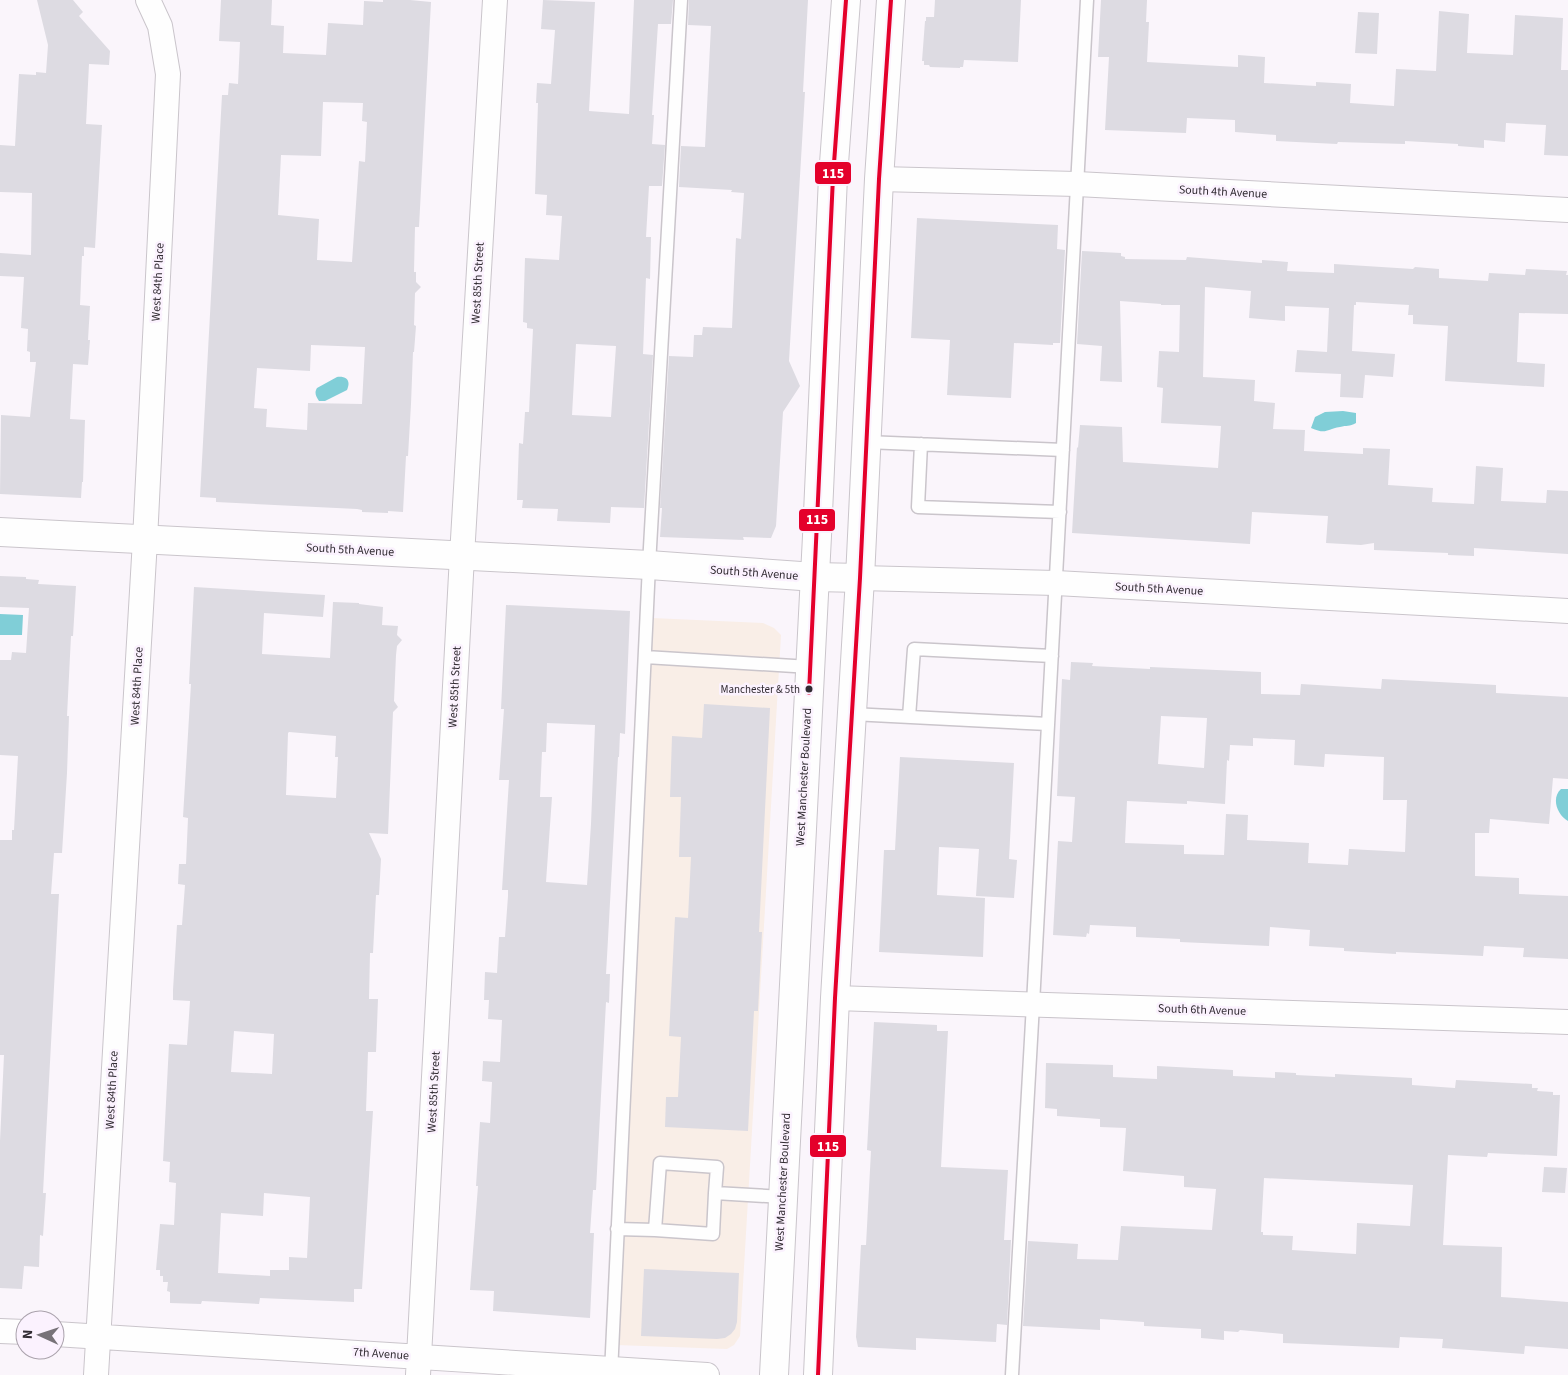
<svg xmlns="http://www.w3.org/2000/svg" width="1568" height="1375" viewBox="0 0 1568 1375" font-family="'Source Sans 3',sans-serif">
<rect width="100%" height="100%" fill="#faf5fb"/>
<path fill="#f9eee7" d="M652 618 763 623 774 628 781 635 740 1336 734 1345 727 1349 616 1345Z"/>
<path fill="#80ced7" d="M337 377C347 376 351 381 347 390L325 401H319C316 396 314 393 317 388Z
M1343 411 1356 413V423C1349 427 1347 425 1340 427 1326 429 1327 435 1311 428L1315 417 1325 412Z
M0 614 23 615 22 635H0Z
M1561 789H1568V821C1557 815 1551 798 1561 789Z"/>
<path fill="#dddbe2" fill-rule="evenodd" d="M37 0H73L83 12 79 16 110 51 109 65 89 64 86 124 102 125 95 248 84 247V256H82L80 305 90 306 88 340H90L88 365 73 364 70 419 85 420 83 482H82L81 498 0 494 1 415 30 417 36 362H30V352L27 351 28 329 21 328 24 277 0 276V253L31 255 32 193 0 192V145L15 146 19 74 36 75V72L46 73 48 45Z
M221 0H272L271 25 284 26 283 53 326 55 328 23 363 25 364 1 383 2V0H410L431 2 419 227H415L414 272H416V282L421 287 415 293 414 325 416 326 414 352H413L411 404 408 456H406L403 512 388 511V513L362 512V510L357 509 216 502V498L200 497 222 95H228L229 83 238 84 240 42 219 41ZM323 102 363 103 362 121 367 122 365 162 359 161 352 262 317 260 319 219 278 215 281 155 321 156ZM311 345 365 347 362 404 308 403 307 430 266 427 267 409 254 408 257 368 310 371Z
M543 0 595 2 589 111 629 114 634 0H673L671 24H658L652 115H654L652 144 665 145 662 186H649L646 237H651L650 279 646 278 643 354 653 355 644 508 611 507 610 523 557 521 558 509 522 508 523 500H517L519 443 523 444 525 412H529L533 329 527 328V323L523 322 525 258 559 260 562 216 546 215 547 195 535 194 538 103H536L537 83 551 84 555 30 541 29ZM576 344 616 346 611 417 572 415Z
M689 0H808L803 92H805L789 361 800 386 783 412 776 526 771 538 743 537 744 540 660 537 662 508H660L669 356 693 357 694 335H702L703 327 732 328 736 238 741 239 744 193 731 192 732 190 679 187 681 146 705 147 711 26 688 25Z
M935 0H1021L1018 62 964 60 963 67H960V68L930 67 929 65H924V61H922L925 21H926V17H934Z
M1101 0H1147L1146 22H1149L1147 62 1238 67V55L1265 57 1264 83 1316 86V82L1351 84 1350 103 1394 106 1396 69 1436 71 1439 11 1469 14 1467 53 1513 55 1515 15 1563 18 1561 70H1568V156L1544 155 1546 125 1506 123 1505 142 1484 140V148L1458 146V144L1405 141V144L1338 142 1337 144 1276 141V135L1235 132V120L1187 118 1186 133 1105 130 1109 57H1098Z
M1358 12 1379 13 1377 54 1355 53Z
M917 218 1058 225 1057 249 1065 250 1060 343H1053V345L1014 343 1011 398 947 395 950 340 911 338Z
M1082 251 1121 253V256L1125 257V259L1186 260 1187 257 1262 263V260L1288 262 1287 271 1334 273V264L1413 269 1415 267 1439 269V278L1488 281 1489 273 1525 275 1526 269 1567 271 1566 275H1568V314L1519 313 1517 362 1545 364 1544 387 1445 381 1448 326 1413 324V315H1408L1409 305 1356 302V305H1354L1352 351 1395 354 1393 377 1365 375 1363 398 1340 397 1341 374 1295 372 1297 350 1327 352 1329 308 1285 306V321L1249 318 1251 291 1205 287 1203 377 1255 380 1254 401 1275 403 1273 429 1305 430 1304 451 1363 454V448L1390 449 1388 485 1433 488 1432 502 1474 504 1476 466 1503 468 1501 501 1546 503 1547 490 1568 491V554L1474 548V556L1448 555V553L1374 550V543L1361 545 1326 543 1328 516 1252 512 1250 544 1072 533 1077 447 1078 448 1080 425 1122 427 1123 462 1218 468 1221 426 1161 423 1163 388 1157 387 1159 351 1179 352 1180 305H1161V304L1120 301 1122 382 1100 381 1102 346 1077 344Z
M0 576 26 577V579L39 580 38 584 76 586 73 636H71L67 716H69L67 773 62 853H54L51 894H59L43 1193H46L43 1236 40 1235 39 1267 24 1266 22 1289 0 1288V1141L4 1055H0V840H12V830H14L18 756 0 755V660H11L12 652 26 653 29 608 0 607Z
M194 587 325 595 323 617 264 613 262 654 330 658 333 602 359 603V604L383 607 382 625 398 626 397 635 402 640 397 646 396 655 394 701 398 707 393 712 388 834 369 833 381 859 379 895H376L373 953H370L369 999H378L376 1052H368L366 1111H373L362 1289H354V1302L260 1298 259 1304 202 1301 201 1304 170 1303V1292L167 1291 168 1282H163V1276H160V1270H156L160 1224 174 1225 176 1183 169 1182 170 1162 163 1161 169 1044 187 1045 190 1001 173 1000V990L177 925H182L185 885 178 884 179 864H186L188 818 183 817 191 684H189ZM289 732 336 736 335 757H338L336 798 286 795 288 733ZM234 1031 274 1034 272 1074 231 1072ZM264 1193 310 1197 307 1258 289 1257V1270H270V1276L218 1273 221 1213 263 1216Z
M506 605 630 611 625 734 620 733 619 757H618L608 939 606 974H610L609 1003 606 1002 596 1190H593L590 1233H594L590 1318 493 1311 494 1291 470 1290 478 1186H476L480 1122 490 1123 492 1082 482 1081 483 1061 500 1062 502 1020 488 1019 489 1000H484L485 972 497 973 499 937H505L508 896V890H502L509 780H499L504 709H501ZM547 723 595 725 591 824 587 885 546 882 552 797H540L542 752H546Z
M1071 662 1093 663 1092 666 1150 669V667L1261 672V694L1300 695 1301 684 1381 689 1382 679 1496 685V693L1568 697V779L1553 778 1549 824 1490 819 1489 833H1475V876L1519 878V894L1568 896V959L1523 957 1524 948 1484 946 1483 956 1396 952V954L1344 951V948L1309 946 1310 930 1270 927 1269 946 1180 942V939L1136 937V927L1090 925 1089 934 1087 933 1086 937 1053 935 1058 841 1072 842 1075 797 1057 796 1062 679 1070 680ZM1161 716 1207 718 1204 768 1158 764ZM1253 738 1295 740 1294 765 1324 767 1325 754 1384 757 1383 800H1407L1405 852 1349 849 1348 865 1308 863 1309 843 1247 840 1248 815 1226 814 1224 855 1184 854V845L1125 843 1127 801 1187 804V801L1225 804 1227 760 1229 761 1230 745 1253 746Z
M704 704 770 708 759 932H762L758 1011H754L748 1131 665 1127 666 1097H678L681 1037 669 1036 675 917 688 918 691 857H679L681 797H670L672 736 702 738Z
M900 757 1014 763 1009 859 1017 860 1014 898 976 896 979 849 939 847 937 895 985 898 983 957 879 952 884 850H895Z
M874 1022 937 1025V1031H948L941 1167 1008 1170 1004 1240H1011L1007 1325 997 1324 996 1342 916 1338V1350L858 1347 856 1337 861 1245H866L871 1151 867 1150Z
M1046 1063 1113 1065V1077L1157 1079V1066L1233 1070V1076L1275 1078V1072L1296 1073V1075L1335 1077V1074L1412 1078V1085L1455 1088 1456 1080 1532 1084V1088H1538L1537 1091 1553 1092V1095H1560L1557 1156 1488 1153 1487 1157 1448 1155 1443 1245 1502 1247 1501 1297 1568 1302V1349L1525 1346 1524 1354 1442 1348 1443 1339 1400 1337 1399 1348 1283 1343V1334L1240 1330 1238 1332 1224 1331V1340L1201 1338V1329L1144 1326V1322L1100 1319V1330L1023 1326 1028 1241 1078 1244 1077 1259 1118 1260 1121 1226 1212 1230 1216 1189 1184 1187V1176L1123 1171 1126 1128 1100 1127V1119L1057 1116V1109L1045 1108ZM1264 1178 1413 1185 1410 1226 1357 1223 1356 1254 1292 1250 1293 1236 1263 1235V1232H1261Z
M1544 1167 1567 1168 1565 1193 1542 1192Z
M644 1269 739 1273 737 1322 735 1329 731 1334 725 1338 717 1339 641 1336Z"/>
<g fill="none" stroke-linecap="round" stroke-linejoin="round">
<defs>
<path id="lane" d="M866 442 1063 450
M921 444 918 507 1060 512
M645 657 810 667
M852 714 1048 724
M909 717 914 649 1052 656
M715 1193 713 1234 655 1230 660 1163 717 1167 715 1193 783 1197
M617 1229 655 1230
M611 1373 649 565 681 0
M1012 1375 1033 1004 1087 0"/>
<path id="street" d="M879 179 1077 184 1568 210
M860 578 1056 583 1568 611
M835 998 1568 1022
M0 1331 25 1332
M55 1334 707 1375
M96 1375 145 540 168 74 160 26 148 0
M418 1375 462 556 495 0"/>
<path id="secondary" d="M0 532 649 565 815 577 860 578"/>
<path id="primary" d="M774 1375 817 536 833 177 846 0
M818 1375 835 998 860 578 879 179 891 0"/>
</defs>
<use href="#lane" stroke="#cac5cb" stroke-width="15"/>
<use href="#street" stroke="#cac5cb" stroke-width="26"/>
<use href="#secondary" stroke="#cac5cb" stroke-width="30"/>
<use href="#primary" stroke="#cac5cb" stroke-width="30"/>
<use href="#lane" stroke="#fefefe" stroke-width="12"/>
<use href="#street" stroke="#fefefe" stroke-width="24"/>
<use href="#secondary" stroke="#fefefe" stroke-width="28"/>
<use href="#primary" stroke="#fefefe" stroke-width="28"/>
<defs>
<path id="bus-1" d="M809 693 833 177 846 0
M818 1375 835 998 860 578 879 179 891 0"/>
</defs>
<use href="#bus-1" stroke="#fbf2fe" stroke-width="8"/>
<use href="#bus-1" stroke="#e4002b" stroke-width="4"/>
</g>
<circle fill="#312b32" stroke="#fbf2fe" stroke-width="2" cx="809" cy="689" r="4.5"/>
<g text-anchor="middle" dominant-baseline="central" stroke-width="5" stroke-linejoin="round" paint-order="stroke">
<g font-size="11" fill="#312b32" stroke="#fbf2fe" text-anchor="end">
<text x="800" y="689">Manchester &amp; 5th</text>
</g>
<g font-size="12" fill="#312b32" stroke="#fbf2fe">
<text transform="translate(1223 192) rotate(3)">South 4th Avenue</text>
<text transform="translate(158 282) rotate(-87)">West 84th Place</text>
<text transform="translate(478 283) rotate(-87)">West 85th Street</text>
<text transform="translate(350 550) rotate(3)">South 5th Avenue</text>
<text transform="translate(754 573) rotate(4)">South 5th Avenue</text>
<text transform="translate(1159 589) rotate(3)">South 5th Avenue</text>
<text transform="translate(137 686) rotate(-87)">West 84th Place</text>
<text transform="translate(455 687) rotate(-87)">West 85th Street</text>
<text transform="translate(804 777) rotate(-87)">West Manchester Boulevard</text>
<text transform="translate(1202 1010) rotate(2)">South 6th Avenue</text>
<text transform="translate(112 1090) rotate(-87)">West 84th Place</text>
<text transform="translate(434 1092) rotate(-87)">West 85th Street</text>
<text transform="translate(783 1182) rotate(-87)">West Manchester Boulevard</text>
<text transform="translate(381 1354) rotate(4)">7th Avenue</text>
</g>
</g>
<g stroke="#fbf2fe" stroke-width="2">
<rect x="814" y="161" width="38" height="24" rx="5" fill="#e4002b"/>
<rect x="798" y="508" width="38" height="24" rx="5" fill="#e4002b"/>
<rect x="809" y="1134" width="38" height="24" rx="5" fill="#e4002b"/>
</g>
<g font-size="14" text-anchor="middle" font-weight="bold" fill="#fff">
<text x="833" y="178">115</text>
<text x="817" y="524">115</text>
<text x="828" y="1151">115</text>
</g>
<g transform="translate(40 1335) rotate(273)"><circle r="24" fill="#fbf2fe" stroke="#aaa2ac"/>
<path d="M0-4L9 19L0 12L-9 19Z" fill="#777278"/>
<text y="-8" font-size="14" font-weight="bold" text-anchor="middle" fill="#312b32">N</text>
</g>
</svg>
